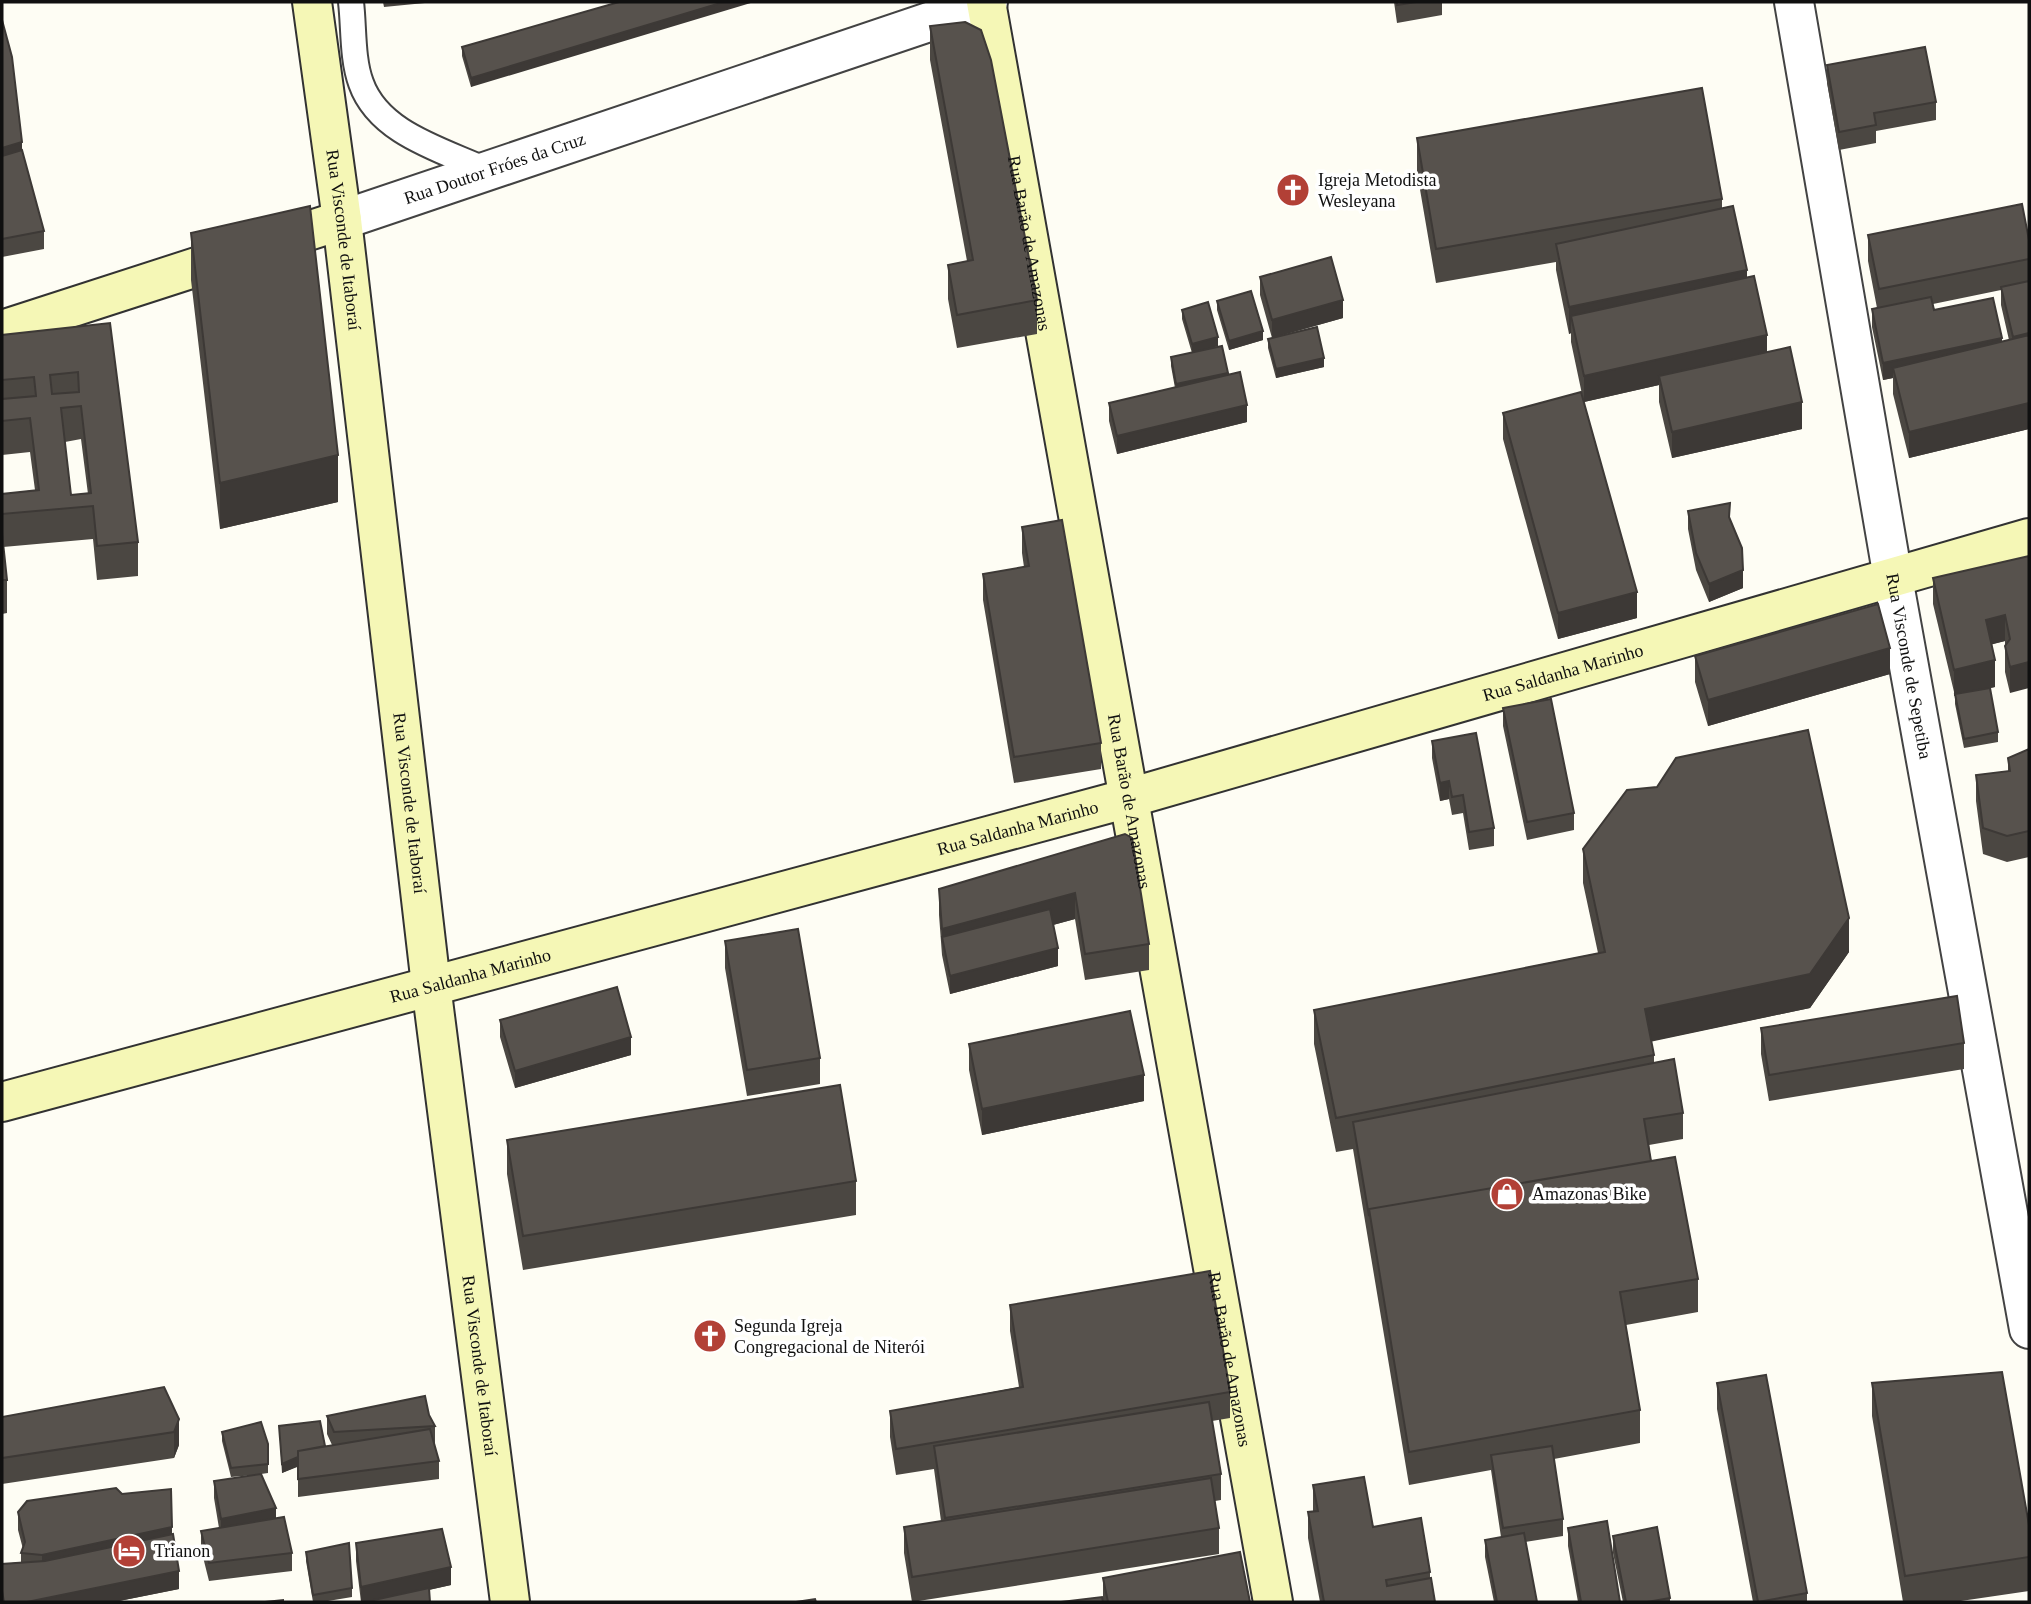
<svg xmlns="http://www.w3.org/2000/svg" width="2031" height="1604" viewBox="0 0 2031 1604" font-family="Georgia,serif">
<rect width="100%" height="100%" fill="#fefdf4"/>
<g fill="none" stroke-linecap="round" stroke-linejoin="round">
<defs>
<path id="lane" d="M351 2C354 27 352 59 361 83 379 134 443 150 488 171"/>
<g id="street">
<path id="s1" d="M1794 2 1893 578 2029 1329"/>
<path id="s2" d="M342 220 988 2"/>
</g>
<g id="secondary">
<path id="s3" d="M312 2 342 220 431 985 510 1602"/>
<path id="s4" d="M986 2 1273 1602"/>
<path d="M2 330 342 220"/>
<path id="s5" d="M2 1102 1129 798 2029 538"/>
</g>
</defs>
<use href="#lane" stroke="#434343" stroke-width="28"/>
<use href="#street" stroke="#434343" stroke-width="42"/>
<use href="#secondary" stroke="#323232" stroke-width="42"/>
<use href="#lane" stroke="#fff" stroke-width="24"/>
<use href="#street" stroke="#fff" stroke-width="38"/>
<use href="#secondary" stroke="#f5f7b6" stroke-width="38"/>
</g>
<path fill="#4b4742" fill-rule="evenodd" d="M383 2H435L384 7Z
M619 2 471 87 462 56V47Z
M1394 2H1442V15L1397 23Z
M2 20 22 150 44 231V249L2 257Z
M930 26 1037 300V334L957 348 948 299V265L967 261 930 60Z
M1827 65 1936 102V120L1876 131V143L1839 150 1827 83Z
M1417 138 1722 199V209L1747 277 1767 352 1802 429 1672 458 1659 402V385L1584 402 1637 618 1558 639 1503 439V413L1583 399 1571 342V333L1569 334 1556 270V262L1436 283 1417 172Z
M191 233 338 502 220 529 191 280Z
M1868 235 2029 240V429L1909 458 1893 394V378L1883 380 1872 327V309L1877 308 1868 261ZM2001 290V305L2009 340 2002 342 1934 310 1933 304Z
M1260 277 1343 318 1272 338 1260 295Z
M1217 301 1263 340 1229 350 1217 310Z
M1182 310 1218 346 1201 351 1228 375 1247 422 1117 454 1109 421V403L1175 388 1171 366V357L1192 353 1182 319Z
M110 323 138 542V576L97 580 93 539 3 547 7 580V613L2 614V494L35 490 30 452 2 455V335ZM81 439 88 494 71 495 65 442Z
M1268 339 1324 367 1276 378 1268 348Z
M1688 511 1730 519 1743 588 1709 602 1696 570 1688 529Z
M1022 527 1101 743V769L1014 783 983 600V574L1024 567 1022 553Z
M2029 556 2010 693 2005 672V641L1992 644 1995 687 1990 688 1998 732V742L1964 748 1955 704V696L1933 604V578Z
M1695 656 1890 674 1708 726 1695 682Z
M1503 708 1574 813V830L1527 840 1503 726Z
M1432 741 1494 828V846L1469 850 1463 813 1452 815 1449 799 1440 801 1432 758Z
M2029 749V857L2007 862 1983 854 1976 801V775L2008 771V758Z
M1125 834 1149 944V970L1085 980 1075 919 1053 925 1058 966 950 994 942 955 939 915V889Z
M1583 849 1849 952 1810 1008 1651 1041 1654 1055V1063L1683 1113V1139L1649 1145 1651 1161 1698 1279V1312L1626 1325 1640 1410V1443L1554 1459 1563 1519V1536L1525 1542 1537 1602H1494L1485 1557V1540L1501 1537 1491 1470 1409 1485 1353 1149 1336 1152 1314 1044V1010L1598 953 1583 883Z
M725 941 820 1058V1084L747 1096 725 968Z
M500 1020 631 1055 515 1088 500 1037Z
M1761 1028 1964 1043V1069L1769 1101 1761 1054Z
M969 1044 1144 1101 982 1135 969 1070Z
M507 1140 856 1181V1215L523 1270 507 1174Z
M1010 1305 1230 1392V1418L1212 1421 1221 1474V1500L1215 1501 1219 1528V1554L912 1602 904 1553V1527L941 1521 934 1469 896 1475 890 1437V1411L1019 1387 1010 1331Z
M1717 1383 1807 1593V1602H1753L1717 1409Z
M1872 1383 2029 1525V1591L1954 1602H1903L1872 1416Z
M164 1387 179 1445 174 1458 2 1484V1417Z
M429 1415 435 1426V1443H434L439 1461V1479L298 1497V1466L282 1473 279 1426 325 1446 332 1445 327 1434V1416Z
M222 1432 268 1444V1473L261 1474 276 1518 292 1553V1571L209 1581 201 1549V1531L219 1528 214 1498V1481L254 1475 231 1477 222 1441Z
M1313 1485 1373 1527 1430 1572V1578L1435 1602H1320L1308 1538V1512H1313Z
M122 1494 172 1534 179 1589 114 1602H2V1564L21 1562V1553L23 1549 18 1530V1512Z
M1568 1528 1620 1602H1578L1568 1546Z
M1613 1536 1670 1598V1602H1623L1613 1553Z
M356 1543 451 1585 429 1590 430 1602H361L356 1561Z
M306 1552 352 1588V1597L322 1602H313L306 1561Z
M1103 1578 1250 1602H1103Z"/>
<path fill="#3d3936" d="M724 2H754L471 87V78Z
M22 142V168L2 174V148Z
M1747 270V296L1571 316V333L1569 334V307Z
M1343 300V318L1272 338V320Z
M1263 331V340L1229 350V341Z
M2029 333V351L2013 355V337Z
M1767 335V361L1659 376V385L1584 402V376Z
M1218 337V346L1192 353V344Z
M2002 338V356L1893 368V378L1883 380V363Z
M1324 358V367L1276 378V369Z
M1228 373V382L1176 393V384Z
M1802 402V429L1672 458V432Z
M2029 403V429L1909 458V432Z
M1247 405V422L1117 454V436Z
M338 455V502L220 529V483Z
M1743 570V588L1709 602V584Z
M1637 592V618L1558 639V613Z
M2005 615V641L1986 646V620Z
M1890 648V674L1708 726V700Z
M1995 660V687L1954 696V670Z
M2029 662V688L2010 693V667Z
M1449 781V799L1440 801V783Z
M1075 893V919L946 954 942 937V929Z
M1849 918V952L1810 1008 1645 1043V1009Z
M1058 948V966L950 994V976Z
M631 1037V1055L515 1088V1071Z
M1144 1075V1101L982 1135V1109Z
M179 1419V1445L174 1458V1432Z
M325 1447V1456L282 1473V1464Z
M276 1508V1526L221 1537V1519Z
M172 1527V1545L42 1573V1555Z
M451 1567V1585L373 1602H361V1587Z
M179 1571V1589L114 1602H27Z"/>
<path fill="#57524d" stroke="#3d3936" stroke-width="2" fill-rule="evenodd" d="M619 2H724L471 78 462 47Z
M1397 2H1416L1397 5Z
M2 20 12 57 22 142 2 148Z
M965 22 981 30 991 60 1037 300 957 315 948 265 973 260 930 26Z
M1925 47 1936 102 1874 113 1876 125 1839 132 1827 65Z
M1702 88 1722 199 1436 249 1417 138Z
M22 150 44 231 2 239V156Z
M2022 204 2029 240V259L1879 289 1868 235Z
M310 206 338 455 220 483 191 233Z
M1733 206 1747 270 1569 307 1556 244Z
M1331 257 1343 300 1272 320 1260 277Z
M1754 276 1767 335 1584 376 1571 316Z
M2029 281V333L2013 337 2001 287Z
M1251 291 1263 331 1229 341 1217 301Z
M1931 297 1934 310 1993 298 2002 338 1883 363 1872 309Z
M1208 302 1218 337 1192 344 1182 310Z
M110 323 138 542 97 546 93 506 2 514V494L39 490 30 418 2 421V399L36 396 34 377 2 380V335ZM78 372 79 392 52 394 50 375ZM81 406 91 493 71 495 61 408Z
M1317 327 1324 358 1276 369 1268 339Z
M2029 335V403L1909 432 1893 368Z
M1222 346 1228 373 1176 384 1171 357Z
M1790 347 1802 402 1672 432 1659 376Z
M1240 372 1247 405 1117 436 1109 403Z
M1581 392 1637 592 1558 613 1503 413Z
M1730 503 1729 517 1742 548 1743 570 1709 584 1696 553 1688 511Z
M1062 520 1101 743 1014 757 983 574 1029 566 1022 527Z
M2 533 7 580H2Z
M2029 556V662L2010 667 2005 646 2010 639 2005 615 1986 620 1995 660 1954 670 1933 578Z
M1878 604 1890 648 1708 700 1695 656Z
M1990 688 1998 732 1964 739 1955 694Z
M1551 699 1574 813 1527 822 1503 708Z
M1808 730 1849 918 1810 974 1645 1009 1654 1055 1336 1118 1314 1010 1605 952 1583 849 1627 790 1657 787 1676 758Z
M1476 733 1494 828 1469 832 1463 795 1452 797 1449 781 1440 783 1432 741Z
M2029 749V831L2007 836 1983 828 1976 775 2010 771 2008 758Z
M1125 834 1132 838 1149 944 1085 954 1075 893 942 929 939 889Z
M1050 909 1058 948 950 976 942 937Z
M798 929 820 1058 747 1070 725 941Z
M617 987 631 1037 515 1071 500 1020Z
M1957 996 1964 1043 1769 1075 1761 1028Z
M1130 1011 1144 1075 982 1109 969 1044Z
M1674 1059 1683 1113 1644 1119 1651 1161 1369 1209V1216L1353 1122Z
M840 1085 856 1181 523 1236 507 1140Z
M1675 1157 1698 1279 1620 1292 1640 1410 1409 1452 1369 1209Z
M1210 1271 1230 1392 896 1449 890 1411 1023 1387 1010 1305Z
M2002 1372 2029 1525V1557L1905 1576 1872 1383Z
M1766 1375 1807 1593 1758 1602 1717 1383Z
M164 1387 179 1419 174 1432 2 1458V1417Z
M425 1396 429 1415 435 1426 334 1432 327 1416Z
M1209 1402 1221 1474 945 1518 934 1446Z
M320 1421 325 1446 298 1451V1457L282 1464 279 1426Z
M261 1422 268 1444V1464L231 1468 222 1432Z
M430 1429 439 1461 298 1479V1451Z
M1552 1446 1563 1519 1503 1528 1491 1455Z
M261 1474 276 1508 221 1519 214 1481Z
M1364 1477 1373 1527 1421 1518 1430 1572 1386 1580 1387 1586 1431 1578 1435 1602H1324L1308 1512 1318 1511 1313 1485Z
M1211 1478 1219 1528 912 1577 904 1527Z
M116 1488 122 1494 171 1489 172 1527 42 1555 21 1553 25 1542 18 1512 27 1501Z
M284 1517 292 1553 209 1563 201 1531Z
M1607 1521 1620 1602H1581L1568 1528Z
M1657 1527 1670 1598 1647 1602H1626L1613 1536Z
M442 1529 451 1567 361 1587 356 1543Z
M1524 1533 1537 1602H1497L1485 1540Z
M173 1534 179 1571 27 1602H4L2 1591V1564L45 1561Z
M349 1543 352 1588 313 1595 306 1552Z
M1240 1552 1250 1602H1108L1103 1578Z
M429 1588 430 1602H375L374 1600Z
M1102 1597 1103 1602H1061Z
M815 1599 816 1602H796Z
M283 1600V1602H265Z"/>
<defs>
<symbol id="church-disc" viewBox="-11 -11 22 22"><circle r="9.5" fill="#b24036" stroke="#fff"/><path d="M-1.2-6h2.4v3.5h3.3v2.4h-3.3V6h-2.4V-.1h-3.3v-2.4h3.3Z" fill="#fff"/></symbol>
<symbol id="shop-disc" viewBox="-11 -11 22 22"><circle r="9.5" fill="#b24036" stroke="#fff"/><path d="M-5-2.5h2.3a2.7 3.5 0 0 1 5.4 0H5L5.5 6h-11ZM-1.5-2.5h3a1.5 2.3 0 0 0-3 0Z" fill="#fff"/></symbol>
<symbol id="hotel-disc" viewBox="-11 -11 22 22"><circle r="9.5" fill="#b24036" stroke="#fff"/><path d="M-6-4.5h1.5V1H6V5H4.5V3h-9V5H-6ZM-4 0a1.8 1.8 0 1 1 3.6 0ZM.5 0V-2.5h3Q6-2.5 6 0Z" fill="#fff"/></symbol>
</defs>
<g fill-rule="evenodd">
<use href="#church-disc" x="1274" y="171" width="38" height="38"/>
<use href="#shop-disc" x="1488" y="1175" width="38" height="38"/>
<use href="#church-disc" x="691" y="1317" width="38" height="38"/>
<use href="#hotel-disc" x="110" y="1532" width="38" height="38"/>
</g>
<g text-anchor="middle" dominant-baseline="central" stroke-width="7" stroke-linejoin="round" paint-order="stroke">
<g font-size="18" fill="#101010" stroke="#fff">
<text stroke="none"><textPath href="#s2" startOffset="161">Rua Doutor Fróes da Cruz</textPath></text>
<text stroke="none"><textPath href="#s3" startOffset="240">Rua Visconde de Itaboraí</textPath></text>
<text stroke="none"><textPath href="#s4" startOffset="245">Rua Barão de Amazonas</textPath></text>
<text stroke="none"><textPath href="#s1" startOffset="674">Rua Visconde de Sepetiba</textPath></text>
<text stroke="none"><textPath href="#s5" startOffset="1619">Rua Saldanha Marinho</textPath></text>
<text stroke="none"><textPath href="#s3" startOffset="807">Rua Visconde de Itaboraí</textPath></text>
<text stroke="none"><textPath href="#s4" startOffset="812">Rua Barão de Amazonas</textPath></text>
<text stroke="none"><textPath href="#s5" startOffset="1052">Rua Saldanha Marinho</textPath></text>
<text stroke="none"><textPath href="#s5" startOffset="485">Rua Saldanha Marinho</textPath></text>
<text stroke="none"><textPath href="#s4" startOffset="1379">Rua Barão de Amazonas</textPath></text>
<text stroke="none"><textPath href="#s3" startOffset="1374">Rua Visconde de Itaboraí</textPath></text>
</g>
<g font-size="18" fill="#101010" stroke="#fff" text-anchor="start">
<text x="1318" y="180">Igreja Metodista<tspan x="1318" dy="21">Wesleyana</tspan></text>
<text x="1532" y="1194">Amazonas Bike</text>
<text x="734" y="1326">Segunda Igreja<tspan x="734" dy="21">Congregacional de Niterói</tspan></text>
<text x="154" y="1551">Trianon</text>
</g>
</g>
<rect width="2031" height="1604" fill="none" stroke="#101010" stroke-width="7"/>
</svg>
